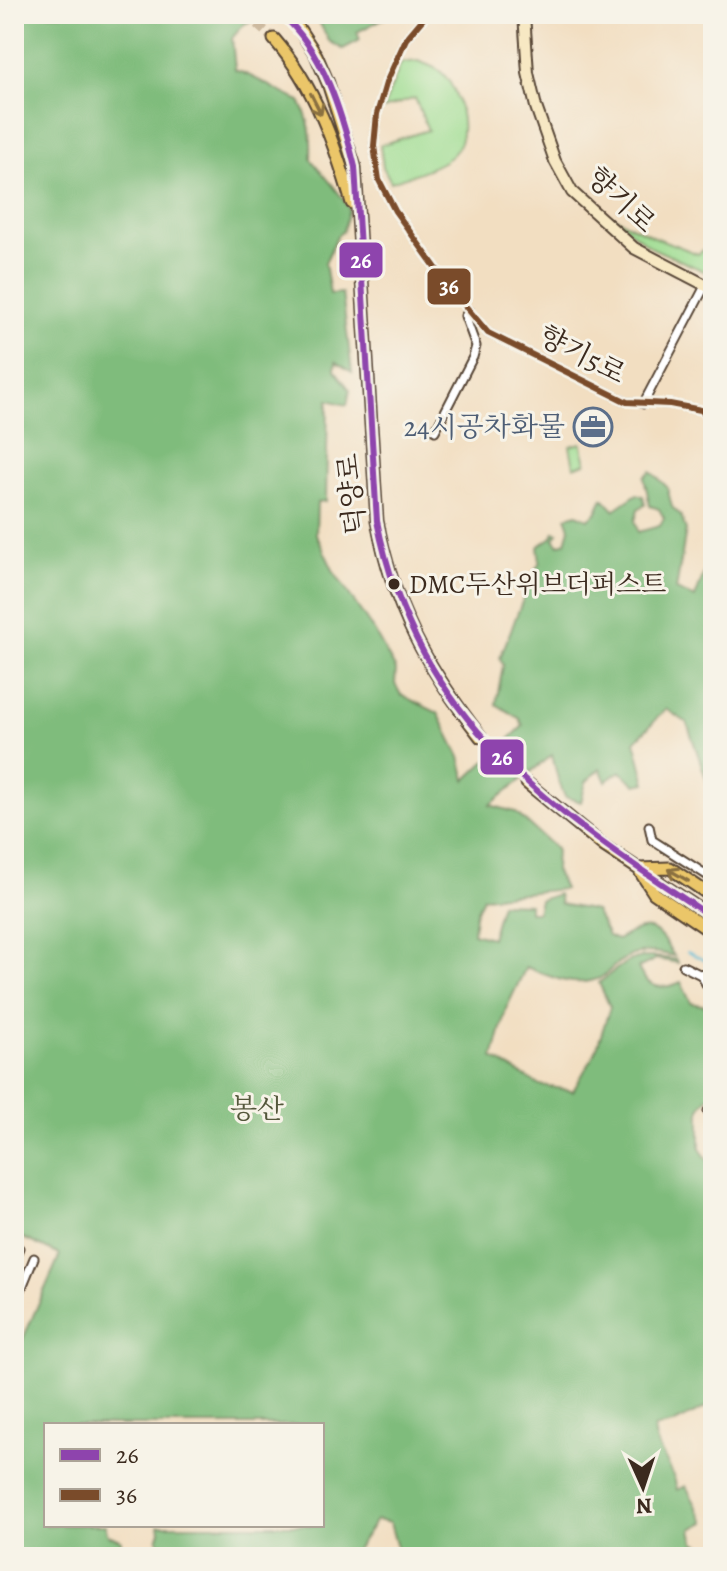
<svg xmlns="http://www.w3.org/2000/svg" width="727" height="1571" viewBox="0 0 727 1571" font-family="Alegreya,'Noto Serif KR',serif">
<rect width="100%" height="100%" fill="#f7f3e8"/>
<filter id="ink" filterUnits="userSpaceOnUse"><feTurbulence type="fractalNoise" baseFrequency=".0125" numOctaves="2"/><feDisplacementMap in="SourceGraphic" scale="16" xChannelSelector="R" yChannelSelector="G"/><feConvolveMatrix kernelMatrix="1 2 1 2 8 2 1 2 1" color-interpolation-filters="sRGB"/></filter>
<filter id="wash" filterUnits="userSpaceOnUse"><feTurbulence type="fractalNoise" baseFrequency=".006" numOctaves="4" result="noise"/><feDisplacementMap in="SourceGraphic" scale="32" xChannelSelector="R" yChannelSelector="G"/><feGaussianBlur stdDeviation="1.8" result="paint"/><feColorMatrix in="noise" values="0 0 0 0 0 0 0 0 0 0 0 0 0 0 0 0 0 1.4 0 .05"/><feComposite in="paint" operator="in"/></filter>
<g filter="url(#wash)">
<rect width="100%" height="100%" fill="#f2dec1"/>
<path fill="#9fdd92" stroke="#6d8458" stroke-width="2" d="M418 61C425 64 435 67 441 72 459 88 471 133 454 153 444 166 407 176 391 182L383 167 380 145 428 130 415 98 383 109 401 63Z
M609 215 652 236 698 254 713 243V275L652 248Z
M581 443 586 463 574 467 570 446Z"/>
<path fill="#7fbc7c" stroke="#5d734d" stroke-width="2" d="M14 14H271L244 24 232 38 235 70C258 77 277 92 300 101 310 121 312 136 311 159 324 176 339 190 349 209L343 231 337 236 325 263 330 294 342 293 352 372 336 362 335 370 350 390 347 405 328 400 326 501 317 502 316 534 334 572 374 631 396 670 395 684 401 695 438 713 460 757 466 780 523 726 520 719 496 704 503 665 500 658 533 574 540 562 538 547 552 537 554 532 558 533 554 539 559 545 566 542 570 528 566 517 577 514 588 519 596 513 603 498 614 510 637 494 643 496 645 505 638 509 635 521 638 532 660 526 664 518 659 509 650 506 644 477 651 471 667 487 672 507 681 516 686 530 676 590 695 598 708 562 713 571V798L687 723 666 709 635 741 646 783 636 785 620 771 606 782 600 768 586 782 581 802 565 797 558 779 552 755 490 805 515 812 556 849 555 870 564 889 483 897 475 915 473 933 491 938 501 903 529 904V912H537L540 900 558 894 560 904 595 911 608 936 617 940C649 921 655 925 674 956 655 951 637 949 620 962 613 966 607 974 600 978 574 989 549 976 526 967L506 1009 493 1058 540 1085 573 1091 596 1051 610 1007 599 983C629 958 637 952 677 960L678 963 656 959 638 968C647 988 662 991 681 982L691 1003 713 1007V1097H708L700 1108V1149L710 1163H713V1404L673 1424 654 1428C655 1451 674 1466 677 1490L686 1486 705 1522 692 1529 695 1542 710 1550 712 1557H395L397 1548 390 1523 376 1520 351 1557H175L157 1540 160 1531 159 1525H322V1425H46V1525H105L108 1535 121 1540V1557H14V1359L60 1255 14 1234Z
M315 14H392L357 32 360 40 343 49 329 41Z"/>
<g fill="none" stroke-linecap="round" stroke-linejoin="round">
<path stroke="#54b8d3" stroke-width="2" d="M687 952 706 961 713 973"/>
</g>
</g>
<g filter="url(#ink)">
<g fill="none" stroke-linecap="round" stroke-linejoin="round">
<path stroke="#cdbaa0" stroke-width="10" stroke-dasharray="10 5" stroke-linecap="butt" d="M246 14 274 39
M281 14 299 29"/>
<path stroke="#cdbaa0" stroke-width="11" stroke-dasharray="11 5.5" stroke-linecap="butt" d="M481 737 527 783"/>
<defs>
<path id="minor" d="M427 14 406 39 386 83 377 114 374 146 379 180 395 211 451 289 488 333 627 402 670 404 701 410 713 422
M643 404 705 286
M435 431 473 357 476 346 465 316 470 311
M649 826 652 840 713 879
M683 966 701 975 713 996
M713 1107 708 1111 713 1115
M14 1260 19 1248
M14 1307 34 1258"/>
<path id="secondary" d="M524 14 528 73 536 107 555 161 572 192 634 248 713 289"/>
<path id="primary" d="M299 29 316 55 328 83 355 167 377 521C394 609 426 667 481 737
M274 39C315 86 335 145 352 203
M527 783 604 846 713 918
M639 869 670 868 713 897
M641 873 654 893 713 933"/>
</defs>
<use href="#minor" stroke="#564536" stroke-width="11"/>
<use href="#secondary" stroke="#564536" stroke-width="14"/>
<use href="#primary" stroke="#564536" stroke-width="15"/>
<use href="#minor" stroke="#fff" stroke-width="7"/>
<use href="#secondary" stroke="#f7e8c3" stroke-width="10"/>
<use href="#primary" stroke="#ebc669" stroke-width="11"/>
<defs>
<path id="bus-1" d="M281 14C324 51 342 114 355 167L377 521C417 722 552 812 713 918"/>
<path id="bus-2" d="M427 14 406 39 386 83 377 114 374 146 379 180 395 211 451 289 488 333 627 402 670 404 701 410 713 422"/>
</defs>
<use href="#bus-1" stroke="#f7f3e8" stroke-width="12"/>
<use href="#bus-2" stroke="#f7f3e8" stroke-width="12"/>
<use href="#bus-1" stroke="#8e44ad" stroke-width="6"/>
<use href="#bus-2" stroke="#7a4b2a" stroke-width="6"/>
</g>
<defs><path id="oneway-shaft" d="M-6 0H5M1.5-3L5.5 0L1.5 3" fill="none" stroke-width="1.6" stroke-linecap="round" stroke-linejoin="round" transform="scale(2)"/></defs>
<g stroke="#8a7040">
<use href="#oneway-shaft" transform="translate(316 104) rotate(63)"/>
<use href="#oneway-shaft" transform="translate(678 875) rotate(-150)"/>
</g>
</g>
<defs>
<symbol id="office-ring" viewBox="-11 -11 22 22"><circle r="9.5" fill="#f7f3e8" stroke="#5c6f8a" stroke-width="1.5"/><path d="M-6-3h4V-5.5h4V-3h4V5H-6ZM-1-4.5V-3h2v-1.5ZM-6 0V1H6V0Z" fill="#5c6f8a"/></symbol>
</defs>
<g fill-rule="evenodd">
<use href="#office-ring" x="571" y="405" width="44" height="44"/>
</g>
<circle fill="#3b2a1e" stroke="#f7f3e8" stroke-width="3" cx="394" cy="584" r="7"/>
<g text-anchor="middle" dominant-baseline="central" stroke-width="6" stroke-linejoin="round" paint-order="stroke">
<g font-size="26" fill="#3b2a1e" stroke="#f7f3e8" text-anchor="start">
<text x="409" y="584">DMC두산위브더퍼스트</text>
</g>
<g font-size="28" fill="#3b2a1e" stroke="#f7f3e8">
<text transform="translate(621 200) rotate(43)">향기로</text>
<text transform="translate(582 355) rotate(27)">향기5로</text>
<text transform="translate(352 494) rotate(-96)">덕양로</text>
</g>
<g font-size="28" fill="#4e5e75" stroke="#f7f3e8" text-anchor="end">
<text x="565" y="427">24시공차화물</text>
</g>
<g font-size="28" fill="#54573b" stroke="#f7f3e8">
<text x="257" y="1109">봉산</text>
</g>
</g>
<g stroke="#f7f3e8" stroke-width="3">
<rect x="338" y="241" width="46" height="38" rx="8" fill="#8e44ad"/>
<rect x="426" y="267" width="46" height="39" rx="8" fill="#7a4b2a"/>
<rect x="479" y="738" width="46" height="38" rx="8" fill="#8e44ad"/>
</g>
<g font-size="22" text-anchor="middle" font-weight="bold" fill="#fff">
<text x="361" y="268">26</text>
<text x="449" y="294">36</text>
<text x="502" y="765">26</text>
</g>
<rect width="727" height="1571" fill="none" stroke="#f7f3e8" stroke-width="48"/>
<rect x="44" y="1423" width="280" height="104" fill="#f7f3e8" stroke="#aca397" stroke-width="2"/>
<rect x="60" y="1449" width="40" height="12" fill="#8e44ad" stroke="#aca397" stroke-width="2"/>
<text x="116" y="1463" font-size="24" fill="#3b2a1e">26</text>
<rect x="60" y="1489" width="40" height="12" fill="#7a4b2a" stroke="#aca397" stroke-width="2"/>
<text x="116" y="1503" font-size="24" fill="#3b2a1e">36</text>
<g transform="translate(643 1487) rotate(177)" stroke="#f7f3e8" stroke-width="6" paint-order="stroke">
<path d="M0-6L14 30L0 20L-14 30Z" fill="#3b2a1e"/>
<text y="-12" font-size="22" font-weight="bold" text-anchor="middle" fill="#3b2a1e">N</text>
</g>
</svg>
